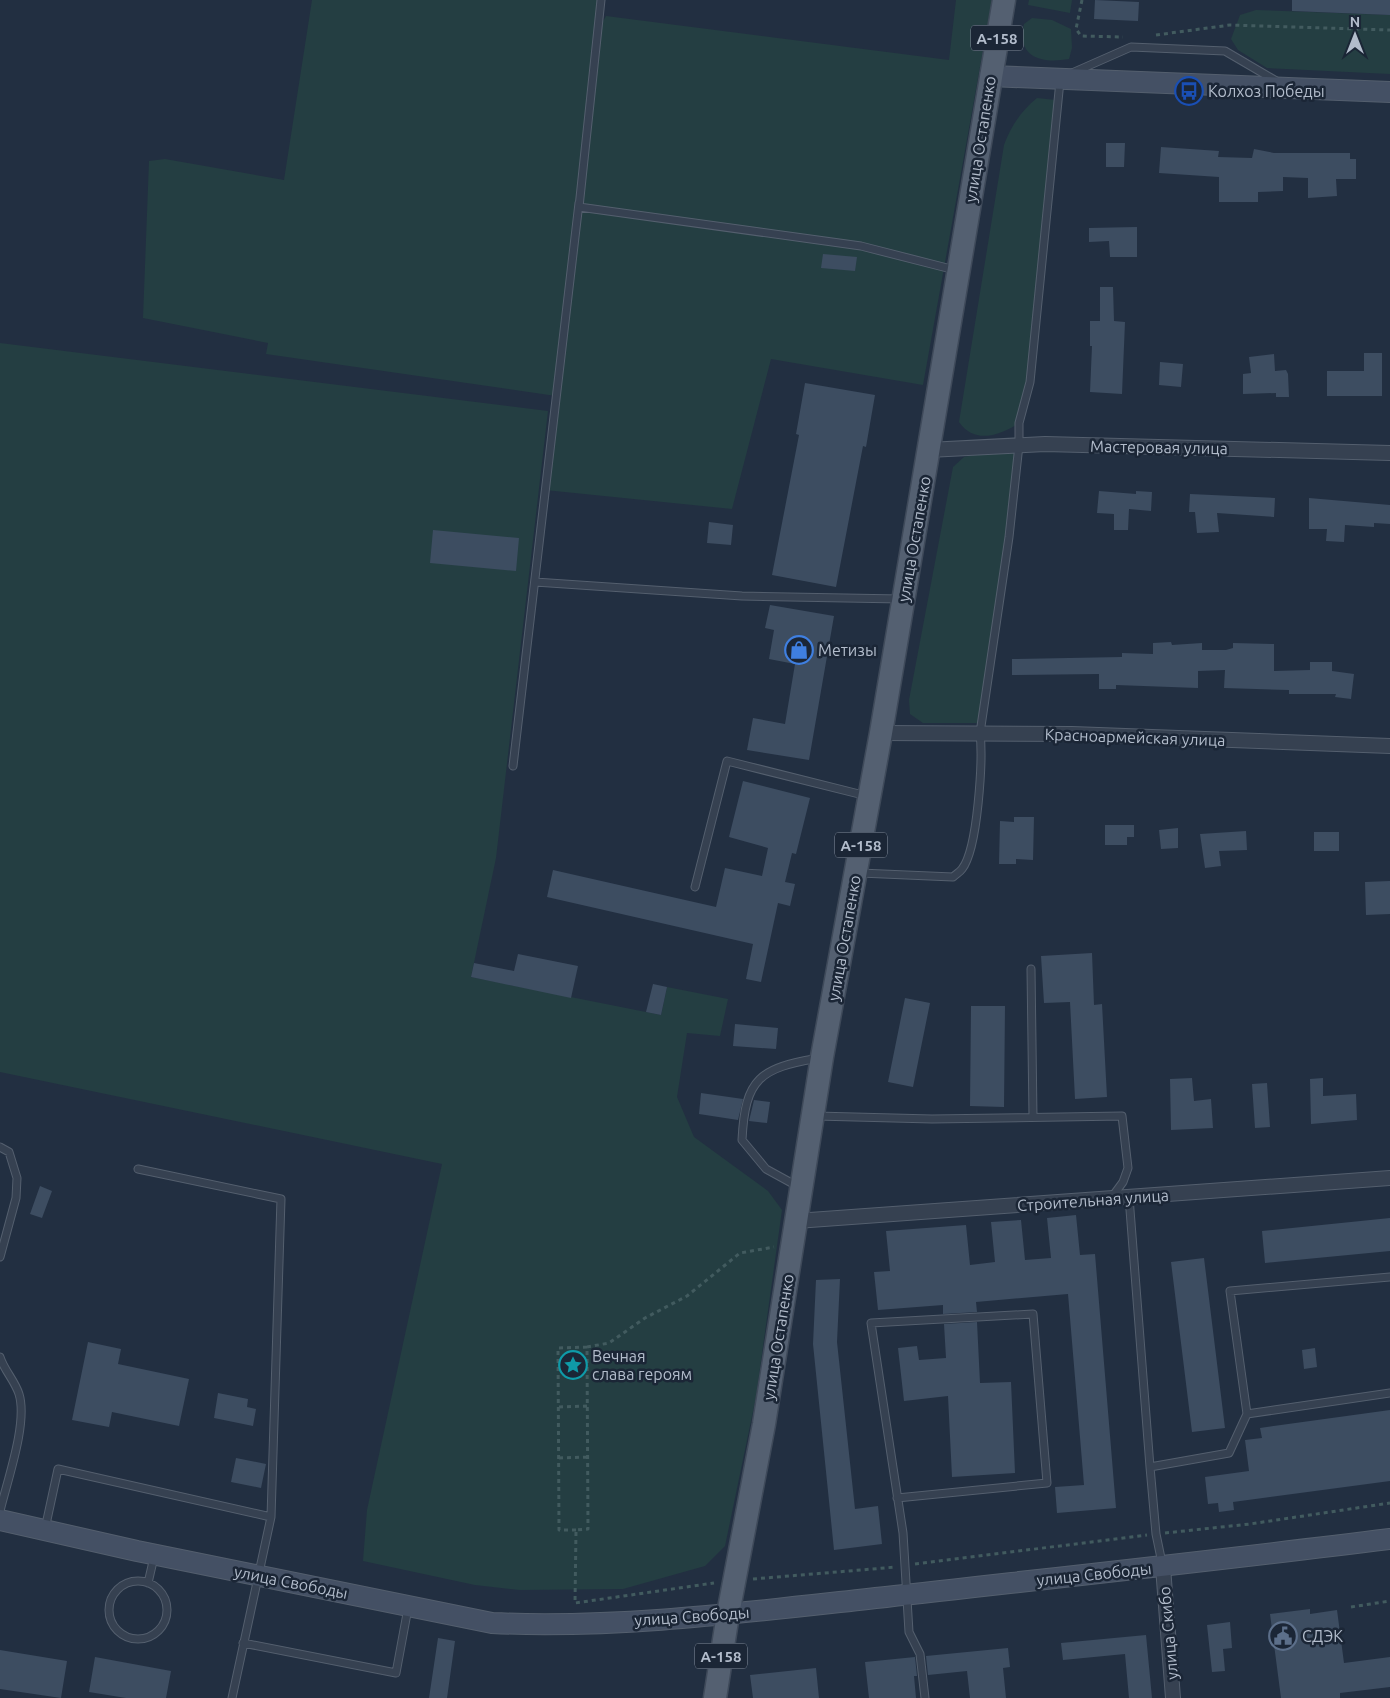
<svg xmlns="http://www.w3.org/2000/svg" width="1390" height="1698" viewBox="0 0 1390 1698" font-family="Ubuntu,sans-serif">
<rect width="100%" height="100%" fill="#222f41"/>
<path fill="#243e42" d="M312 0H601L598 30 606 16 949 60 956 0H992L923 385 771 359 732 509 545 490 556 396 266 354 268 343 143 318 149 161 165 159 284 180Z
M1029 0H1072L1070 13 1028 5Z
M1256 10 1390 15V74L1267 68 1238 50 1231 39 1240 15Z
M1032 18 1052 20 1071 29 1072 48 1069 59C1041 64 1016 57 1024 24Z
M1037 98 1056 100 1030 382 1019 423C1000 435 975 445 959 422L1004 145C1011 126 1021 111 1037 98Z
M0 343 548 411 496 858 471 977 661 1015 667 987 728 999 720 1036 687 1033 677 1097 694 1137 768 1191 782 1210 756 1397 725 1546 705 1566 623 1589 520 1590 475 1585 363 1561 367 1510 442 1164 0 1072Z
M1019 445 981 723H923L910 714 909 700 953 467 964 457Z"/>
<path fill="#3d4d61" d="M1095 0 1139 2 1138 21 1094 19Z
M1292 0H1390V15L1292 11Z
M1106 143H1125L1124 167H1106Z
M1161 147 1219 151 1218 157 1252 158 1254 149 1274 153H1350V159H1356V179H1336L1337 196 1308 198V178L1283 177V191L1258 192V202H1219V177L1159 173Z
M1137 227V257H1110L1109 241 1089 242V228Z
M823 254 857 257 855 271 821 268Z
M1100 287H1113L1114 321 1125 322 1122 394 1090 392 1092 346H1090V321H1100Z
M1364 353H1382V396H1327V371H1364Z
M1274 354 1275 371 1286 370 1288 374 1289 397H1276V393L1243 394V374L1251 373 1249 357Z
M1160 362 1183 364 1181 387 1159 385Z
M805 383 875 395 866 447 863 446 836 587 772 575 799 435 796 434Z
M1099 491 1136 494V491L1152 492 1151 511 1129 509 1128 530H1114V514L1097 513Z
M1190 494 1275 498 1274 517 1217 513 1219 532 1197 533 1195 512H1189Z
M1309 498 1390 505V524L1374 523V527L1345 525 1344 542 1326 541 1327 529H1309Z
M709 522 733 525 731 545 707 543Z
M433 530 519 538 516 571 430 563Z
M770 605 834 616 809 760 747 750 753 718 785 724 795 664 769 659 774 630 765 628Z
M1171 642 1172 645 1202 643V650H1226L1233 648V643L1274 644V671L1310 670V662H1332V671L1354 674 1351 699 1335 697 1336 694H1289V690L1224 688 1225 670 1198 671V688L1116 685V689H1099V674L1012 675V659L1122 657V653L1153 654V643Z
M743 781 810 798 796 854 792 853 785 882 795 884 790 906 778 903 761 982 746 979 753 944 547 897 553 870 716 907 725 868 762 876 768 848 729 837Z
M1014 817H1034L1033 860 1016 859V864H999L1000 821 1014 822Z
M1105 825H1134V837H1127V845H1105Z
M1178 828V848L1161 849 1159 830Z
M1246 831 1247 850 1219 851 1221 866 1205 868 1200 834Z
M1314 832H1339V851H1314Z
M1390 881V914L1366 915 1365 882Z
M1092 953 1094 1005 1102 1004 1107 1097 1075 1099 1070 1002 1044 1003 1041 956Z
M518 954 578 966 571 998 471 977 474 963 514 971Z
M653 984 667 987 661 1015 646 1012Z
M905 998 930 1003 913 1087 888 1082Z
M971 1006H1005L1004 1107 970 1106Z
M735 1024 778 1028 776 1049 733 1046Z
M1192 1078 1194 1101 1211 1099 1213 1128 1171 1130 1170 1079Z
M1323 1078V1096L1356 1094 1357 1120 1311 1124 1310 1079Z
M1267 1083 1270 1127 1255 1128 1252 1084Z
M701 1093 743 1099 738 1120 699 1114Z
M754 1100 770 1102 767 1123 749 1121Z
M40 1186 52 1191 42 1218 30 1214Z
M1076 1215 1080 1255 1095 1254 1116 1508 1057 1513 1055 1487 1084 1485 1068 1294 976 1302 977 1312 943 1314V1305L878 1310 874 1272 890 1271 886 1231 966 1225 970 1265 995 1262 991 1222 1021 1220 1025 1260 1051 1258 1047 1218Z
M1390 1218V1251L1265 1263 1262 1231Z
M1204 1258 1225 1428 1192 1432 1171 1262Z
M840 1279 837 1342 855 1509 878 1506 882 1544 834 1550 813 1344 816 1280Z
M977 1322 980 1383 1011 1382 1015 1473 952 1477 948 1396 904 1401 898 1348 917 1346 919 1360 946 1358 944 1324Z
M88 1342 121 1349 118 1364 189 1379 179 1426 112 1412 109 1427 72 1420Z
M1315 1348 1317 1367 1304 1369 1302 1350Z
M218 1393 248 1399 247 1407 256 1409 253 1426 214 1418Z
M1390 1410V1481L1233 1502 1234 1510 1219 1512 1218 1503 1208 1504 1205 1477 1249 1471 1245 1440 1262 1438 1260 1428Z
M236 1458 266 1464 261 1488 231 1482Z
M1310 1609V1614L1337 1610 1344 1663 1390 1657V1687L1340 1693V1698H1281L1270 1614Z
M1230 1622 1232 1648 1223 1649 1225 1671 1212 1672 1207 1625Z
M1146 1635 1152 1698H1129L1125 1654 1063 1660 1061 1643Z
M438 1638 455 1641 447 1698H429Z
M1008 1648 1010 1667 1003 1668 1006 1698H970L967 1671 928 1675 926 1656Z
M0 1650 67 1661 61 1698 0 1689Z
M95 1657 171 1671 166 1698H126L89 1692Z
M915 1657 917 1676H914L916 1698H869L865 1662Z
M816 1668 819 1698H753L750 1675Z"/>
<g fill="none" stroke-linecap="round" stroke-linejoin="round">
<defs>
<path id="lane" d="M601 0 579 207 861 246 955 270
M1072 73 1131 47 1225 51 1278 82
M535 582 742 596 901 599
M513 766 579 203
M860 873 953 877C956 874 960 872 962 869 978 849 983 759 980 733L1009 537 1019 445V423L1030 382 1060 81
M695 887 727 761 867 796
M1031 969 1033 1117
M816 1116 932 1119 1122 1116 1128 1168 1123 1182 1112 1197
M0 1147 9 1152 17 1178 16 1198 0 1257
M138 1169 281 1199 271 1517
M797 1186 766 1169 742 1140C745 1078 760 1068 819 1058
M1129 1197 1150 1467 1229 1453 1247 1414
M1390 1277 1230 1291 1247 1414 1390 1393
M0 1357C4 1370 15 1381 19 1394 28 1423 7 1481 0 1511
M1150 1467 1156 1534 1162 1563
M897 1498 1047 1483 1033 1314 871 1323 903 1533 909 1632 920 1654 925 1698
M45 1529 58 1469 271 1517 232 1698
M109 1610a29 29 0 1 1 58 0a29 29 0 1 1-58 0Z
M148 1583 154 1557
M243 1643 396 1673 408 1608"/>
<path id="street" d="M928 450 1045 444 1390 453
M881 733 1072 734 1390 746
M796 1221 1390 1178
M1163 1567 1173 1698"/>
<path id="secondary" d="M990 76 1390 92
M0 1520 137 1551 492 1623C623 1629 755 1611 886 1597 1054 1578 1222 1560 1390 1539"/>
<path id="primary" d="M715 1698 728 1614 764 1424 822 1057 881 733 1004 0"/>
</defs>
<use href="#lane" stroke="#545f6e" stroke-width="9"/>
<use href="#street" stroke="#545f6e" stroke-width="16"/>
<use href="#secondary" stroke="#545f6e" stroke-width="22"/>
<use href="#primary" stroke="#3f4a5a" stroke-width="25"/>
<path stroke="#425b5f" stroke-width="3" stroke-dasharray="4 4" stroke-linecap="butt" d="M1082 0 1076 29 1081 36 1123 37
M1156 35 1230 25 1390 30
M587 1347 609 1343 645 1318 687 1296 740 1253 774 1247
M559 1407 587 1406
M559 1458 587 1457
M576 1530H559L558 1348 587 1347 588 1529 576 1530 575 1603 714 1583
M1165 1533 1250 1524 1390 1503
M915 1564 1147 1535
M753 1579 896 1567
M1351 1607 1390 1601"/>
<use href="#lane" stroke="#364151" stroke-width="7"/>
<use href="#street" stroke="#364151" stroke-width="14"/>
<use href="#secondary" stroke="#445064" stroke-width="20"/>
<use href="#primary" stroke="#546071" stroke-width="22"/>
</g>
<defs>
<symbol id="bus-ring" viewBox="-11 -11 22 22"><circle r="9.5" fill="#1b2636" stroke="#1a4fb4" stroke-width="1.5"/><path d="M-5-6H5V4H4V6H2V4H-2V6H-4V4H-5ZM-3.5-4V0h7V-4ZM-3.5 1.2v1.5H-2V1.2ZM2 1.2v1.5H3.5V1.2Z" fill="#1a4fb4"/></symbol>
<symbol id="shop-ring" viewBox="-11 -11 22 22"><circle r="9.5" fill="#1b2636" stroke="#3f7fe0" stroke-width="1.5"/><path d="M-5-2.5h2.3a2.7 3.5 0 0 1 5.4 0H5L5.5 6h-11ZM-1.5-2.5h3a1.5 2.3 0 0 0-3 0Z" fill="#3f7fe0"/></symbol>
<symbol id="sight-ring" viewBox="-11 -11 22 22"><circle r="9.5" fill="#1b2636" stroke="#0f9aa8" stroke-width="1.5"/><path d="M0-6L1.8-2.2L6-1.7L2.9 1.2L3.7 5.4L0 3.3L-3.7 5.4L-2.9 1.2L-6-1.7L-1.8-2.2Z" fill="#0f9aa8"/></symbol>
<symbol id="civic-ring" viewBox="-11 -11 22 22"><circle r="9.5" fill="#1b2636" stroke="#5c6f8a" stroke-width="1.5"/><path d="M-.6-6.5H3V-4.5H.6V-3L4-1V1h2V6H-6V1h2V-1L-.6-3ZM-1.2 2.5V6h2.4V2.5Z" fill="#5c6f8a"/></symbol>
</defs>
<g fill-rule="evenodd">
<use href="#bus-ring" x="1173" y="75" width="32" height="32"/>
<use href="#shop-ring" x="783" y="634" width="32" height="32"/>
<use href="#sight-ring" x="557" y="1349" width="32" height="32"/>
<use href="#civic-ring" x="1267" y="1620" width="32" height="32"/>
</g>
<g text-anchor="middle" dominant-baseline="central" stroke-width="5" stroke-linejoin="round" paint-order="stroke">
<g fill="#1b2636" stroke="#858f9e" stroke-width="1">
<rect x="971" y="25.5" width="52" height="25" rx="4"/>
<rect x="835" y="832.5" width="52" height="25" rx="4"/>
<rect x="695" y="1643.5" width="52" height="25" rx="4"/>
</g>
<g font-size="15" font-weight="bold" fill="#b2bccb">
<text x="997" y="38">А-158</text>
<text x="861" y="845">А-158</text>
<text x="721" y="1656">А-158</text>
</g>
<g font-size="16" fill="#b2bccb" stroke="#1b2636" text-anchor="start">
<text x="1208" y="91">Колхоз Победы</text>
<text x="818" y="650">Метизы</text>
<text x="592" y="1356">Вечная<tspan x="592" dy="18">слава героям</tspan></text>
<text x="1302" y="1636">СДЭК</text>
</g>
<g font-size="16" fill="#b2bccb" stroke="#1b2636">
<text transform="translate(980 139) rotate(-81)">улица Остапенко</text>
<text transform="translate(1159 447) rotate(1)">Мастеровая улица</text>
<text transform="translate(914 539) rotate(-80)">улица Остапенко</text>
<text transform="translate(1135 737) rotate(2)">Красноармейская улица</text>
<text transform="translate(844 938) rotate(-80)">улица Остапенко</text>
<text transform="translate(1093 1200) rotate(-4)">Строительная улица</text>
<text transform="translate(778 1337) rotate(-81)">улица Остапенко</text>
<text transform="translate(1094 1574) rotate(-6)">улица Свободы</text>
<text transform="translate(291 1582) rotate(11)">улица Свободы</text>
<text transform="translate(692 1616) rotate(-4)">улица Свободы</text>
<text transform="translate(1168 1633) rotate(-95)">улица Скибо</text>
</g>
</g>
<g transform="translate(1355 35)" stroke="#1b2636" stroke-width="4" paint-order="stroke">
<path d="M0-4L9 19L0 12L-9 19Z" fill="#b2bccb"/>
<text y="-8" font-size="14" font-weight="bold" text-anchor="middle" fill="#b2bccb">N</text>
</g>
</svg>
